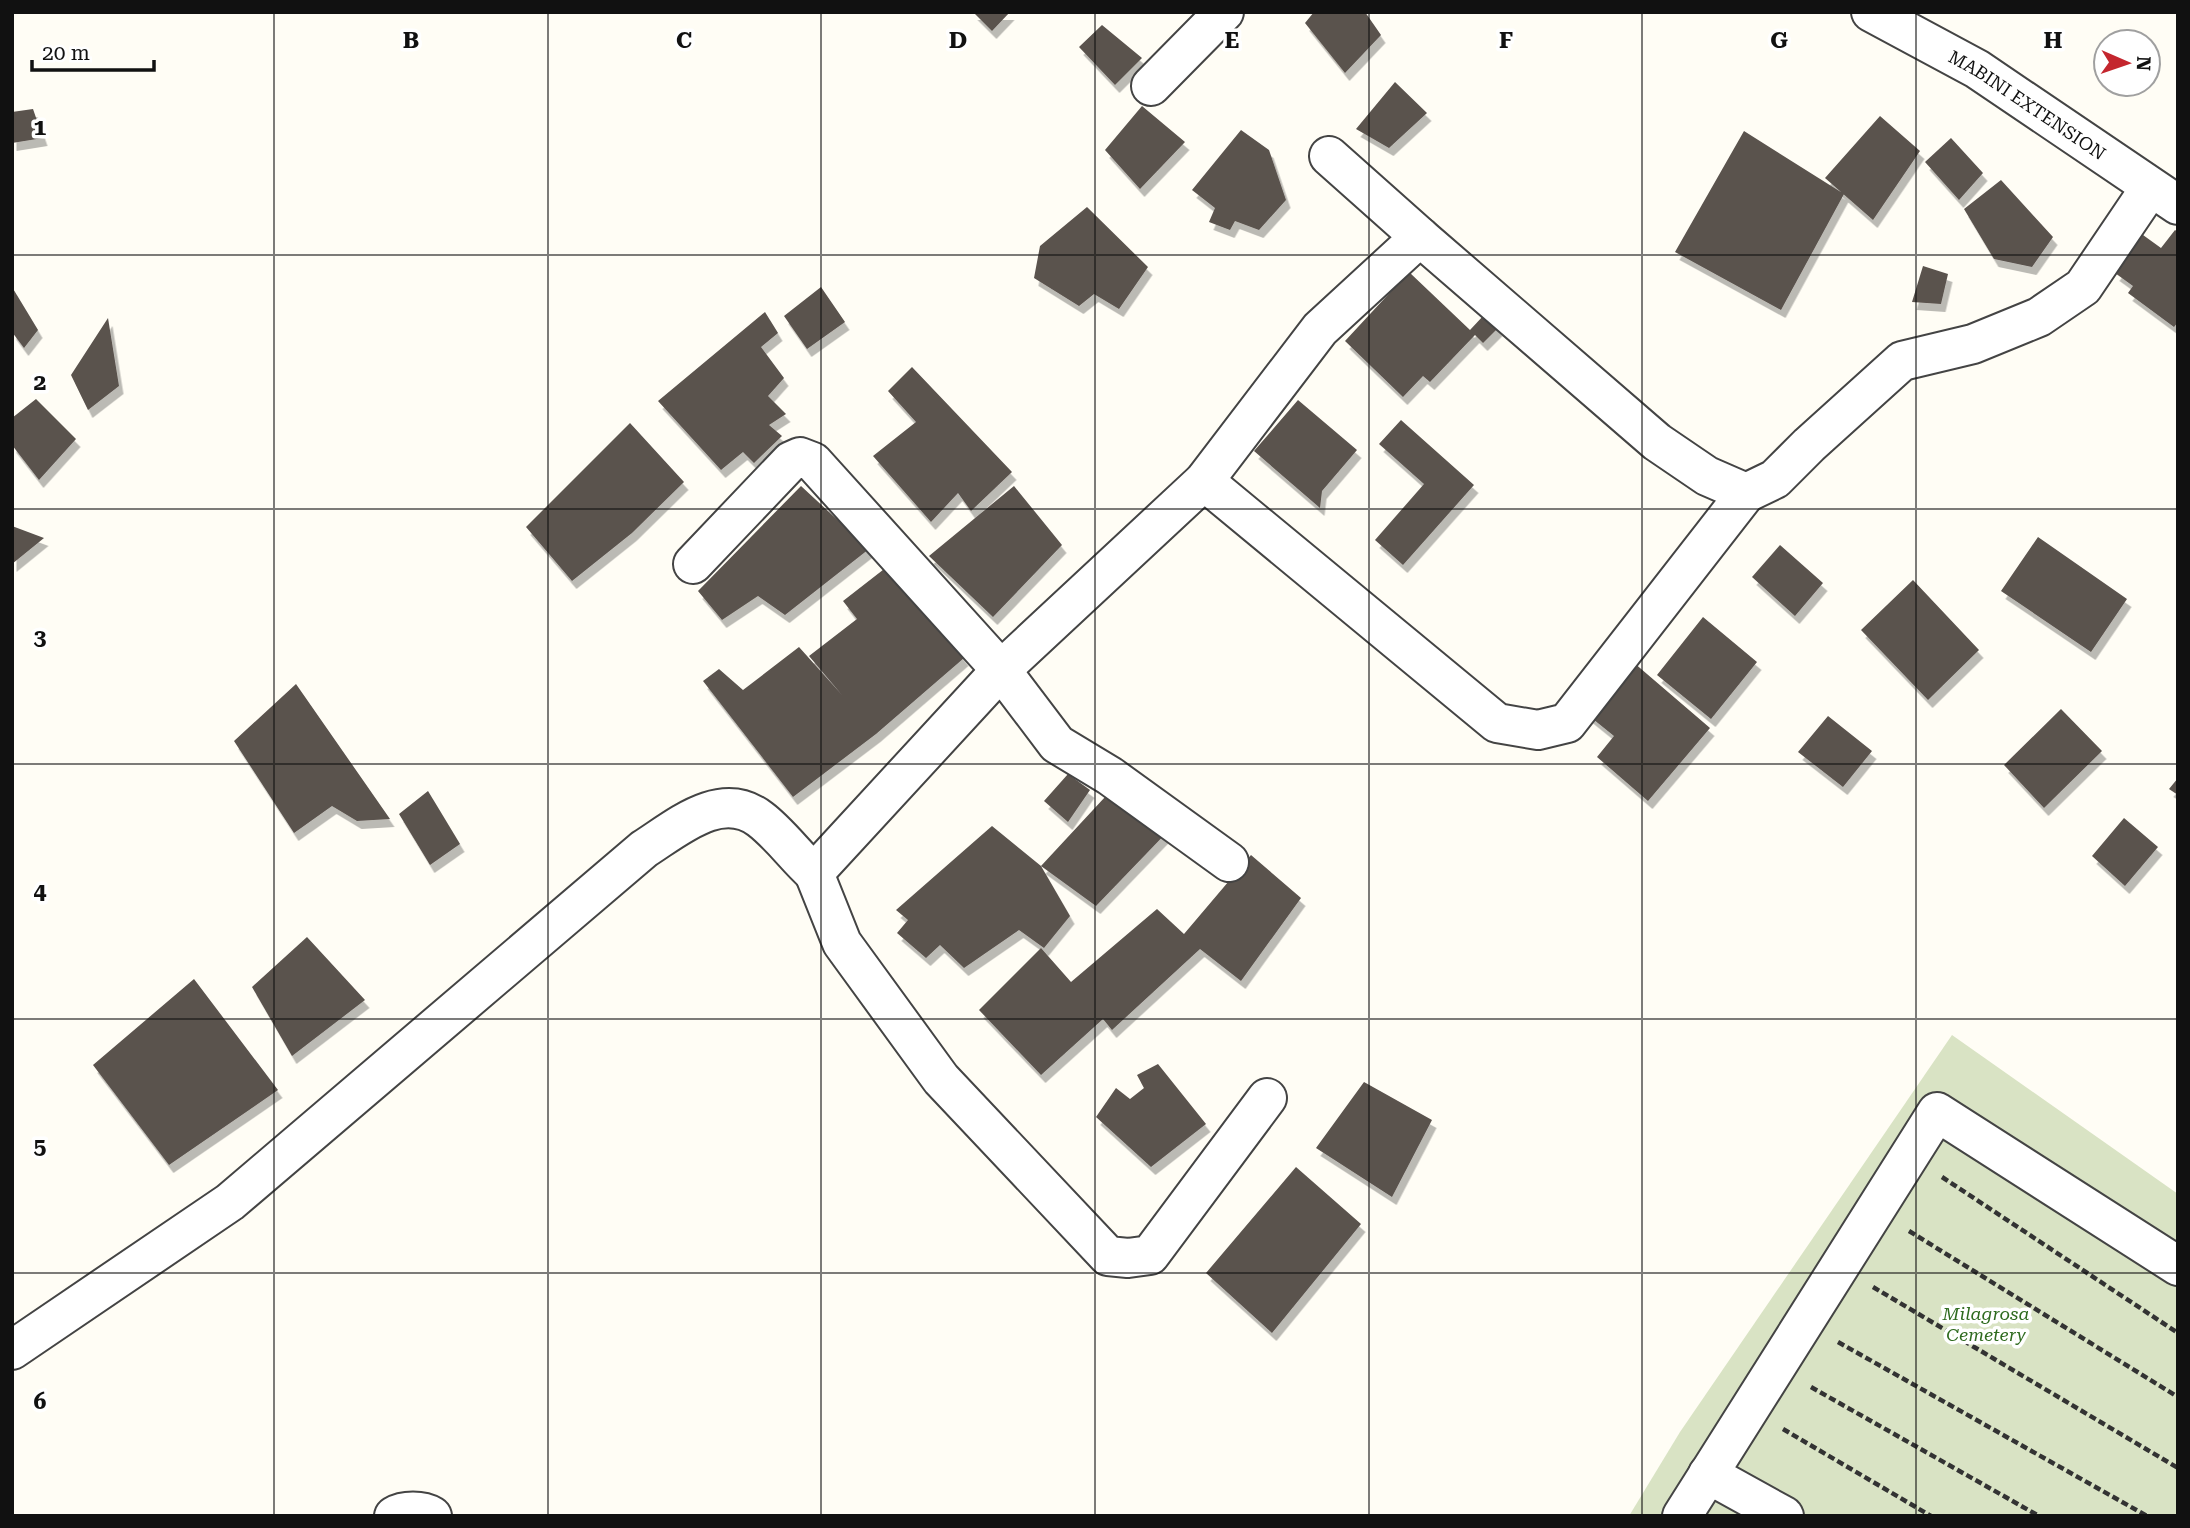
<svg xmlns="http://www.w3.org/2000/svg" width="2190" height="1528" viewBox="0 0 2190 1528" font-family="'Roboto Serif',serif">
<defs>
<filter id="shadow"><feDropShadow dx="4.5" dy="8" stdDeviation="0" flood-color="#0004"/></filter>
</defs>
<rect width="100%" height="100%" fill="#fffdf5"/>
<path fill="#d9e3c4" d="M1952 1035 2178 1194V1516H1629L1680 1432Z"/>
<path fill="#5a524d" filter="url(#shadow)" d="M973 12H1010L992 31Z
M1314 12H1365L1381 35 1345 73 1305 23Z
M1102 25 1142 58 1115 85 1079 47Z
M1395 82 1427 113 1389 148 1356 129Z
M1142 106 1185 142 1140 189 1105 150Z
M33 109 43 138 12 143V112Z
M1880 116 1920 151 1873 220 1825 178Z
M1241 130 1269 150 1286 200 1259 230 1235 221 1230 230 1209 222 1215 208 1192 190Z
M1744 131 1844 194 1781 310 1675 252Z
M1951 138 1983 173 1959 200 1925 162Z
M2001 180 2053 237 2032 267 1994 259 1964 209Z
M1087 207 1148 267 1119 309 1094 294 1079 306 1034 278 1040 246Z
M2175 230 2178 232V322L2174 327 2128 293 2133 286 2115 273 2143 235 2161 248Z
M1923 266 1948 274 1941 304 1912 302Z
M1409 272 1470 330 1484 315 1498 328 1483 343 1475 335 1430 382 1423 376 1403 397 1345 341Z
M12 287 38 330 24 348 12 332Z
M821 287 845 322 807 349 784 316Z
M765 312 778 333 761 347 784 378 768 396 786 414 769 425 782 436 754 463 743 452 721 470 658 401Z
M108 318 119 386 88 410 71 375Z
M912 367 1012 472 971 511 958 493 931 522 873 456 916 422 888 391Z
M36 399 76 439 39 480 12 445V418Z
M1298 400 1357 450 1322 491 1320 508 1254 451Z
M1401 420 1474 485 1403 565 1375 540 1424 484 1379 444Z
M630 423 684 482 632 533 572 581 526 527Z
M801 486 869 549 785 615 758 596 722 620 698 591Z
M1014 486 1062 545 993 617 929 556Z
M12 526 44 538 12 564Z
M2038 537 2127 599 2091 652 2001 591Z
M1780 545 1823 583 1795 616 1752 577Z
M888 566 964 658 876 734 793 797 703 681 719 669 743 690 799 647 842 695 809 656 857 619 843 601Z
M1913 580 1979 650 1928 700 1861 630Z
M1703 617 1757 662 1711 719 1657 675Z
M1633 662 1710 728 1648 801 1597 757 1614 736 1588 715Z
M296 684 390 819 357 821 332 806 294 833 234 741Z
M2061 709 2102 751 2044 808 2004 765Z
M1828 716 1872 751 1843 787 1798 752Z
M1068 774 1090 790 1068 822 1044 801Z
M2178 778V795L2169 789Z
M1118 783 1172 827 1096 906 1041 866Z
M428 791 460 844 430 865 399 814Z
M2124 818 2158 847 2125 886 2092 856Z
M992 826 1041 866 1070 916 1044 948 1019 930 964 968 940 945 926 958 897 933 908 920 896 910Z
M1251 855 1301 898 1241 981 1200 949 1112 1030 1103 1019 1041 1075 979 1010 1041 948 1071 982 1157 909 1184 934Z
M307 937 365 1000 292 1056 252 987Z
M194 979 278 1090 169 1165 93 1065Z
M1158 1064 1206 1124 1151 1167 1096 1117 1116 1088 1130 1099 1144 1088 1137 1075Z
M1364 1082 1432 1120 1392 1197 1316 1148Z
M1296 1167 1361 1224 1272 1333 1206 1273Z"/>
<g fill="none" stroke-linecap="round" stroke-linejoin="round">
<defs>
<g id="minor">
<path id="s1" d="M1871 12 1977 69 2178 205"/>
<path d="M1151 86 1224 12"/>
<path d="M1329 156 1420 237"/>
<path d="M1204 481 1497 723 1538 730 1567 723 1746 493"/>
<path d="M693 564 791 461 800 457 813 462 1001 670 1057 744 1110 776 1229 862"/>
<path d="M814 873 842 943 941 1079 1108 1256 1128 1258 1150 1255 1267 1098"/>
<path d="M12 1350 230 1202 644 849C677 828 721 789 760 819 780 834 796 857 814 873L1001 670 1204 481 1320 329 1420 237 1657 442 1707 476 1746 493 1775 479 1809 445 1902 361 1973 344 2039 317 2083 287 2150 188"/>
<path d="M1708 1474 1784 1516"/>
<path d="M394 1516C404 1510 422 1510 432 1516"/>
<path d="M1682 1516 1937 1112 2178 1266"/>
</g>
</defs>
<use href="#minor" stroke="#444" stroke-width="42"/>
<path stroke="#333" stroke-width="4.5" stroke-dasharray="7 3.5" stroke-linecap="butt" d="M1942 1177 2178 1333
M1909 1231 2178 1397
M1873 1287 2178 1468
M1838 1342 2147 1516
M1811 1387 2039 1516
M1783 1429 1931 1516"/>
<use href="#minor" stroke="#fff" stroke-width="38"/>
</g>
<path fill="none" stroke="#111" stroke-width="2" stroke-opacity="0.55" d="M274 12V1516M548 12V1516M821 12V1516M1095 12V1516M1369 12V1516M1642 12V1516M1916 12V1516M12 255H2178M12 509H2178M12 764H2178M12 1019H2178M12 1273H2178"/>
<g text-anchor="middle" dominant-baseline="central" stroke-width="7" stroke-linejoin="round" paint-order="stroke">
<g font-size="18" fill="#111" stroke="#fff">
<text stroke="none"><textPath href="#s1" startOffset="182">MABINI EXTENSION</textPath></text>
</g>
<g font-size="18" font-style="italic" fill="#2f6b1f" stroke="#fff">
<text x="1986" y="1313">Milagrosa<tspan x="1986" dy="21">Cemetery</tspan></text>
</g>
</g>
<g font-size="23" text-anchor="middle" font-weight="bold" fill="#111" stroke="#fff" stroke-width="7" stroke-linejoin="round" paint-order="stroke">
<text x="411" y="48">B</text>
<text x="684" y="48">C</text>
<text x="958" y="48">D</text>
<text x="1232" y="48">E</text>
<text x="1506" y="48">F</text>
<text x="1779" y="48">G</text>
<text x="2053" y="48">H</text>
<text x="40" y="135">1</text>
<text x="40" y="390">2</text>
<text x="40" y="645">3</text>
<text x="40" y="899">4</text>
<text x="40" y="1154">5</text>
<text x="40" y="1409">6</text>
</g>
<rect width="2190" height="1528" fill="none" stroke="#111111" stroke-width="28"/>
<g transform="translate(2127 63) rotate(92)"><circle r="33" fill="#ffffff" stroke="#a0a0a0" stroke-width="2"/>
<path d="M0-5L12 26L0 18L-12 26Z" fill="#c4262e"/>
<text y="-10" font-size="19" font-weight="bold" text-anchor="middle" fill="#111111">N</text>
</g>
<path d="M32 60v10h122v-10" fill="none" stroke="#111111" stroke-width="3.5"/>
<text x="42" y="60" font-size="21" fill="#111111" stroke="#ffffff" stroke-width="5" paint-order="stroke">20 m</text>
</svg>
